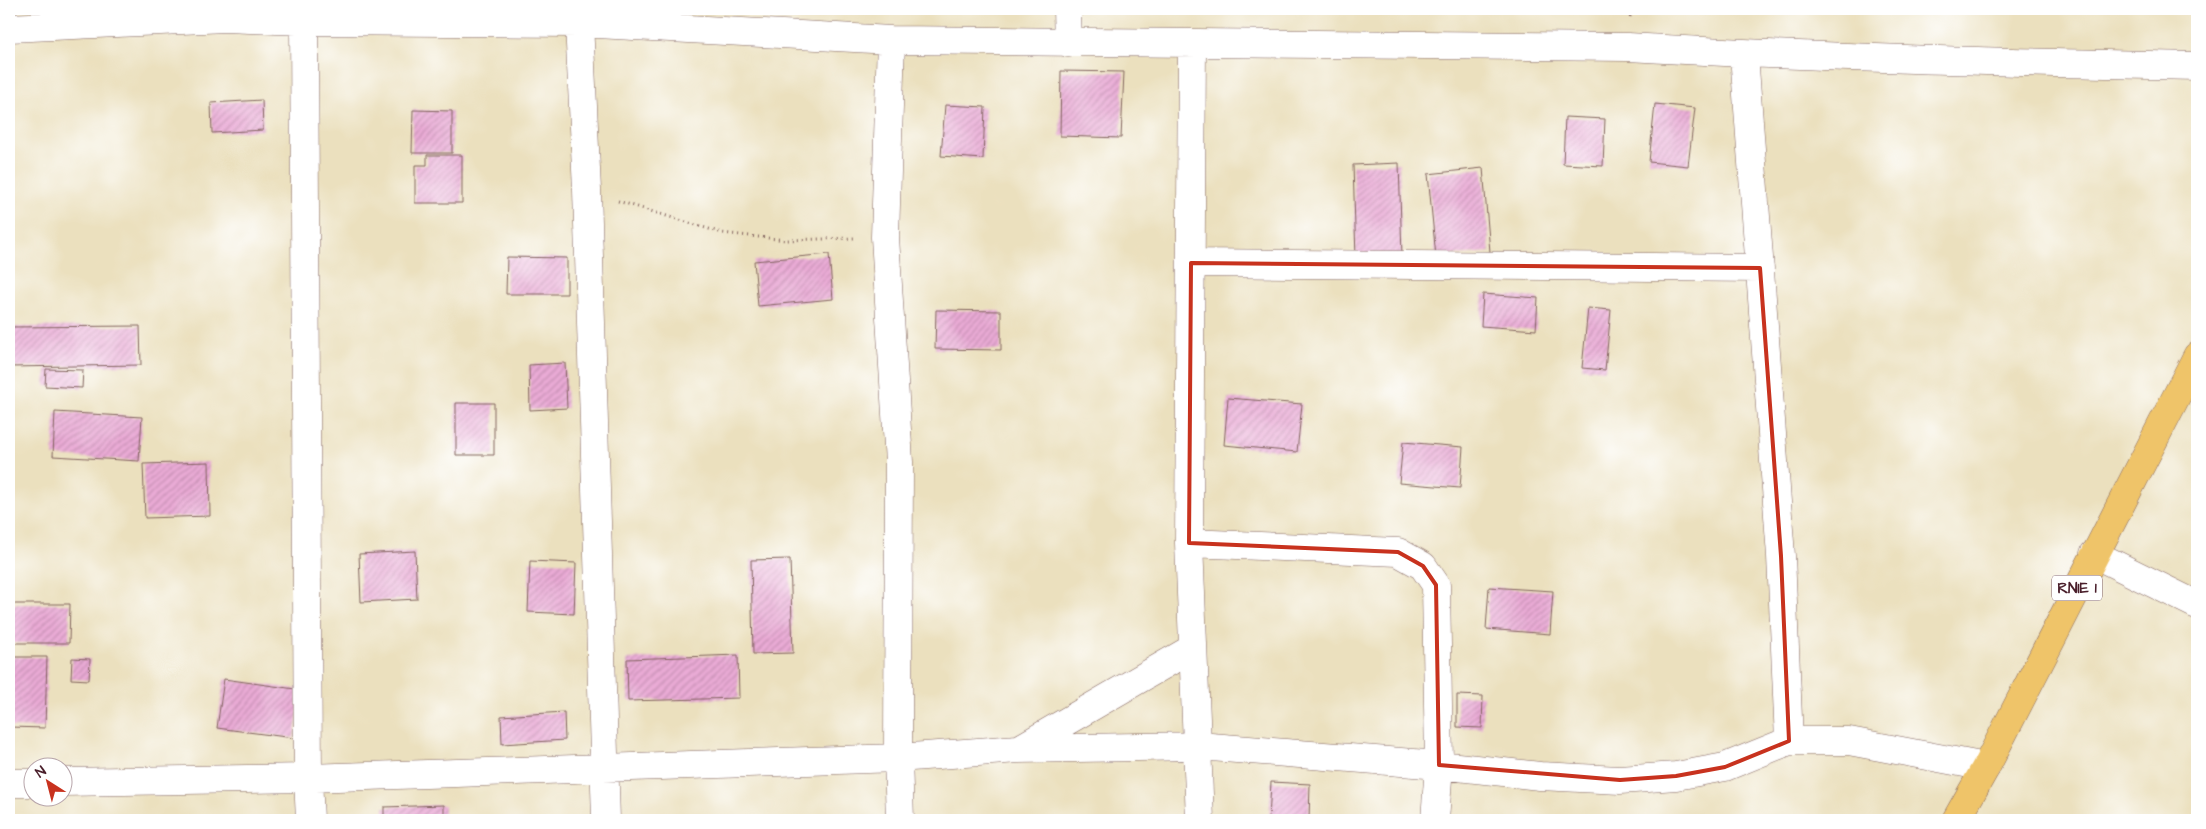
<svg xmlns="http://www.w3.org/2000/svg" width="2206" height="829" viewBox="0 0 2206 829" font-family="'Architects Daughter',sans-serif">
<defs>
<pattern id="building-hatch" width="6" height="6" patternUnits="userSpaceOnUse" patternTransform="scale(1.25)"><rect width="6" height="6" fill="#eaabd6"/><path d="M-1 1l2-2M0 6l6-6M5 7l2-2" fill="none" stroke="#c08bae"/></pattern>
</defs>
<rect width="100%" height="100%" fill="#fff"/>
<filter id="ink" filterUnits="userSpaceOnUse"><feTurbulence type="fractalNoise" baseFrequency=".02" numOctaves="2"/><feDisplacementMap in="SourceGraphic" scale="10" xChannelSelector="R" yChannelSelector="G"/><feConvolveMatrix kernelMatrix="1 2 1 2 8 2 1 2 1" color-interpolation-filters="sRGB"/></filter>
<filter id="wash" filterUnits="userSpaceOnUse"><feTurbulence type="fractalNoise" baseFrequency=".0096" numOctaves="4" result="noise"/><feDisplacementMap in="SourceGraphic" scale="20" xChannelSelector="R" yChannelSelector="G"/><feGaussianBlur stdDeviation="1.12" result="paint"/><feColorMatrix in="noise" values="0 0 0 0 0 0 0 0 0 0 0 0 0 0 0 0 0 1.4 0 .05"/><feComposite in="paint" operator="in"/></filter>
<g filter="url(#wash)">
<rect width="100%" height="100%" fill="#ebe0be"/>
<g id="blocks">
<path fill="url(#building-hatch)" d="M1061 71 1124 72 1121 138 1060 136Z
M262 100 263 130 212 133 211 103Z
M1655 104 1695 108 1688 166 1649 162Z
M945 105 985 107 983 159 941 156Z
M413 110 452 111V153H412Z
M1565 117 1605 119 1603 166 1563 164Z
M427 155H462V203H415V165H427Z
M1399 163 1402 256 1356 258 1353 165Z
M1483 168 1490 252 1436 257 1428 174Z
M829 254 833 299 758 306 754 261Z
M507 257 567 258V294H506Z
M1483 294 1538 298 1536 330 1481 326Z
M1588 308 1611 310 1605 370 1582 368Z
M936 310 1001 311V350L935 349Z
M140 326 141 365 9 367V327Z
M565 363 567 408 530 410 529 365Z
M46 369 83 370 82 388 45 386Z
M1228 398 1302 404 1297 452 1224 445Z
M456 403H494V455H456Z
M55 412 142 417 139 461 53 456Z
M1403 442 1463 447 1460 488 1399 483Z
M209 462 210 516 145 518 143 464Z
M415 551 417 599 361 602 359 554Z
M790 559 793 653 753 654 751 560Z
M530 561 576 563 574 614 528 612Z
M1489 587 1553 591 1550 634 1486 629Z
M9 604H70L69 643H9Z
M738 655 739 698 628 701 627 659Z
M10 657H47L45 728 9 727Z
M72 658 90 659 89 680 71 679Z
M224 679 302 690 294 738 217 728Z
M1457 695 1483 696 1482 728 1457 727Z
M564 712 565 740 502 744 501 716Z
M1271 782 1310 784 1309 820H1269Z
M444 805V820H384V807Z"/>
</g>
</g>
<g filter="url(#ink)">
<use href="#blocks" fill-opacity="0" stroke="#82635e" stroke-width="1"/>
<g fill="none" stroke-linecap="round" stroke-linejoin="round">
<defs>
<path id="minor" d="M1067 9 1068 43
M579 23 587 190 606 820
M9 28 225 18 304 21
M891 40 885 237 899 462 898 758 900 820
M1192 44 1189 543 1200 820
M1744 54 1781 556 1789 741
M1191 263 1760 268
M1189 543 1398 552 1423 566 1436 585 1439 765 1435 820
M2094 554 2197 605
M1019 749 1193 648
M1986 767 1849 741H1789L1725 767 1676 776 1620 780 1540 776 1439 765 1198 746 1018 749 898 758 308 778 304 21 579 23 891 40 1628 47C1818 58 2007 62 2197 66
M62 782 308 778 310 820
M9 783H32"/>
<path id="trunk" d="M1956 820 1986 767 2197 356"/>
</defs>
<use href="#minor" stroke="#82635e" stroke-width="29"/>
<use href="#trunk" stroke="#82635e" stroke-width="29"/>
<path stroke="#82635e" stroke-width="3" stroke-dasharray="1 4" stroke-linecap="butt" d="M1630 17 1631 9
M618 201 722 233 786 240 854 238"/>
<use href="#minor" stroke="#fff" stroke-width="28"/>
<use href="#trunk" stroke="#efc469" stroke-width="28"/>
</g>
</g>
<path fill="none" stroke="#c8321e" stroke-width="4" stroke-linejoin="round" d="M1191 263 1760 268 1781 556 1789 741 1725 767 1676 776 1620 780 1439 765 1436 585 1423 566 1398 552 1189 543Z"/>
<g text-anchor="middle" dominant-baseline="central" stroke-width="4" stroke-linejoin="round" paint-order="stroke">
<rect fill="#fff" stroke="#80626b" stroke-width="1" x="2052" y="575.5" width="50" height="25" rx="4"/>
<g font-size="15" font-weight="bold" fill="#4a1f2b">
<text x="2077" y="588">RNIE 1</text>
</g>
</g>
<rect width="2206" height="829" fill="none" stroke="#fff" stroke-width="30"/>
<g transform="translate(48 782) rotate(324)"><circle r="24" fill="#ffffff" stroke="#b7a5aa"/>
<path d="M0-4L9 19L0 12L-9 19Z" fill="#c8321e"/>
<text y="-8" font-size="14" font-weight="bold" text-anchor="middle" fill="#4a1f2b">N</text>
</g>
</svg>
